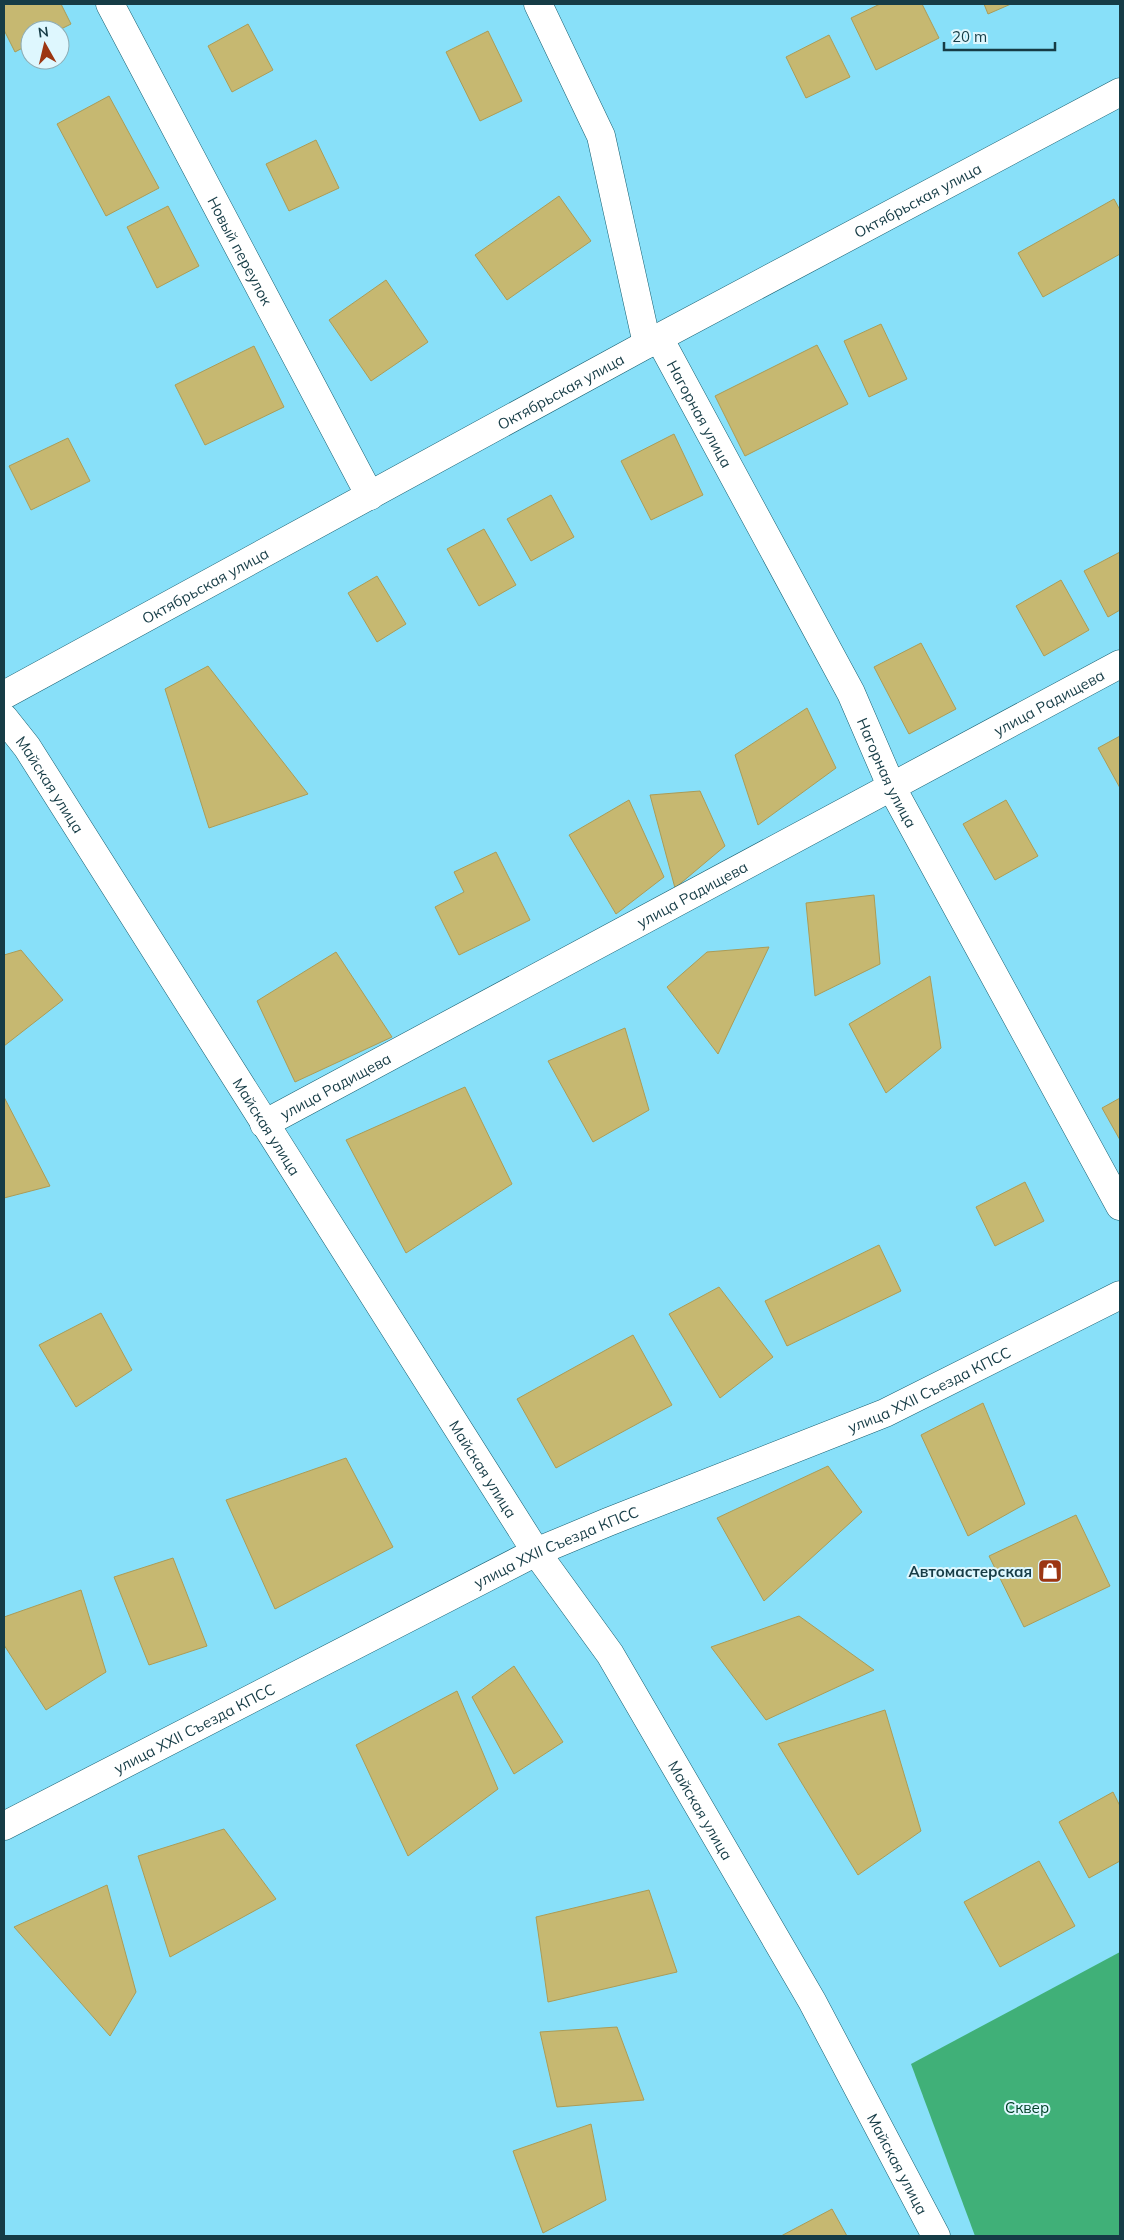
<svg xmlns="http://www.w3.org/2000/svg" width="1124" height="2240" viewBox="0 0 1124 2240" font-family="Mulish,sans-serif">
<rect width="100%" height="100%" fill="#88e0f9"/>
<path fill="#40b078" d="M1120 1952V2236H975L911 2064Z"/>
<path fill="#c6b871" stroke="#ab9c57" d="M4 4H61L71 24 59 30H30V44L15 52 4 30Z
M880 4H922L939 38 876 70 851 18Z
M984 4H1011L988 14Z
M248 24 273 70 232 92 208 46Z
M488 31 522 101 480 121 446 52Z
M829 35 850 77 806 98 786 57Z
M109 96 159 188 106 216 57 124Z
M316 140 339 188 289 211 266 164Z
M559 196 591 241 507 300 475 255Z
M1114 199 1120 210V254L1043 297 1018 253Z
M168 206 199 266 157 288 127 227Z
M386 280 428 342 371 381 329 320Z
M881 324 907 379 869 397 844 341Z
M817 345 848 404 745 456 715 396Z
M254 346 284 407 205 445 175 385Z
M674 434 703 495 651 520 621 461Z
M68 438 90 481 31 510 9 466Z
M551 495 574 537 531 561 507 519Z
M484 529 516 585 479 606 447 549Z
M1120 552V610L1108 617 1084 571Z
M377 576 406 624 377 642 348 593Z
M1061 580 1089 630 1044 656 1016 606Z
M921 643 956 709 909 734 874 667Z
M208 666 308 794 209 828 165 689Z
M807 708 836 768 758 825 735 755Z
M1120 736V788L1098 748Z
M700 791 725 846 675 888 650 795Z
M629 800 664 877 616 914 569 835Z
M1006 800 1038 856 995 880 963 824Z
M496 852 530 920 459 955 435 907 464 892 454 872Z
M874 895 880 964 815 996 806 903Z
M769 947 718 1054 667 987 707 952Z
M21 950 63 1000 4 1046V955Z
M336 952 392 1037 295 1082 257 1001Z
M930 976 941 1048 886 1093 849 1024Z
M625 1028 649 1110 593 1142 548 1061Z
M465 1087 512 1184 406 1253 346 1140Z
M4 1097 50 1186 4 1198Z
M1120 1098V1140L1102 1108Z
M1025 1182 1044 1221 995 1246 976 1207Z
M879 1245 901 1291 787 1346 765 1301Z
M719 1287 773 1357 720 1398 669 1314Z
M101 1313 132 1370 76 1407 39 1345Z
M633 1335 672 1405 556 1468 517 1399Z
M983 1403 1025 1504 968 1536 921 1435Z
M346 1458 393 1547 275 1609 226 1500Z
M828 1466 862 1512 764 1601 717 1518Z
M1076 1515 1110 1586 1024 1627 989 1556Z
M173 1558 207 1646 149 1665 114 1577Z
M81 1590 106 1672 46 1710 4 1645V1617Z
M799 1616 874 1670 766 1720 711 1647Z
M514 1666 563 1742 514 1774 472 1697Z
M457 1691 498 1789 408 1856 356 1745Z
M885 1710 921 1831 858 1875 778 1744Z
M1113 1792 1120 1806V1861L1089 1878 1059 1822Z
M224 1829 276 1899 170 1957 138 1856Z
M1039 1861 1075 1926 1000 1967 964 1902Z
M107 1885 136 1992 110 2036 14 1927Z
M649 1890 677 1972 548 2002 536 1917Z
M617 2027 644 2100 557 2107 540 2032Z
M591 2124 606 2200 543 2233 513 2151Z
M832 2209 847 2236H781Z"/>
<g fill="none" stroke-linecap="round" stroke-linejoin="round">
<defs>
<g id="street">
<path id="s1" d="M110 4 370 496"/>
<path d="M538 4 601 136 647 344"/>
<path id="s2" d="M659 338 851 693 892 788 1120 1206"/>
<path id="s3" d="M264 1124 1120 664"/>
<path id="s4" d="M4 1826 536 1552 608 1522 885 1413 1120 1295"/>
</g>
<g id="secondary">
<path id="s5" d="M4 695 647 344 1120 92"/>
<path id="s6" d="M4 718 27 747 536 1552 610 1654 812 2001 936 2236"/>
</g>
</defs>
<use href="#street" stroke="#165f71" stroke-width="29"/>
<use href="#secondary" stroke="#165f71" stroke-width="29"/>
<use href="#street" stroke="#fff" stroke-width="28"/>
<use href="#secondary" stroke="#fff" stroke-width="28"/>
</g>
<defs>
<symbol id="shop-square" viewBox="-11 -11 22 22"><rect x="-9" y="-9" width="18" height="18" rx="4" fill="#9c3612" stroke="#def7fe"/><path d="M-5-2.5h2.3a2.7 3.5 0 0 1 5.4 0H5L5.5 6h-11ZM-1.5-2.5h3a1.5 2.3 0 0 0-3 0Z" fill="#fff"/></symbol>
</defs>
<g fill-rule="evenodd">
<use href="#shop-square" x="1036" y="1557" width="28" height="28"/>
</g>
<g text-anchor="middle" dominant-baseline="central" stroke-width="4" stroke-linejoin="round" paint-order="stroke">
<g font-size="15" fill="#163c46" stroke="#def7fe">
<text stroke="none"><textPath href="#s5" startOffset="1039">Октябрьская улица</textPath></text>
<text stroke="none"><textPath href="#s1" startOffset="279">Новый переулок</textPath></text>
<text stroke="none"><textPath href="#s5" startOffset="634">Октябрьская улица</textPath></text>
<text stroke="none"><textPath href="#s2" startOffset="86">Нагорная улица</textPath></text>
<text stroke="none"><textPath href="#s5" startOffset="229">Октябрьская улица</textPath></text>
<text stroke="none"><textPath href="#s3" startOffset="891">улица Радищева</textPath></text>
<text stroke="none"><textPath href="#s2" startOffset="491">Нагорная улица</textPath></text>
<text stroke="none"><textPath href="#s6" startOffset="81">Майская улица</textPath></text>
<text stroke="none"><textPath href="#s3" startOffset="486">улица Радищева</textPath></text>
<text stroke="none"><textPath href="#s3" startOffset="81">улица Радищева</textPath></text>
<text stroke="none"><textPath href="#s6" startOffset="486">Майская улица</textPath></text>
<text stroke="none"><textPath href="#s4" startOffset="1024">улица XXII Съезда КПСС</textPath></text>
<text stroke="none"><textPath href="#s6" startOffset="891">Майская улица</textPath></text>
<text stroke="none"><textPath href="#s4" startOffset="619">улица XXII Съезда КПСС</textPath></text>
<text stroke="none"><textPath href="#s4" startOffset="214">улица XXII Съезда КПСС</textPath></text>
<text stroke="none"><textPath href="#s6" startOffset="1296">Майская улица</textPath></text>
<text stroke="none"><textPath href="#s6" startOffset="1701">Майская улица</textPath></text>
</g>
<g font-size="15" font-weight="bold" fill="#163c46" stroke="#def7fe" text-anchor="end">
<text x="1032" y="1571">Автомастерская</text>
</g>
<g font-size="15" fill="#014226" stroke="#def7fe">
<text x="1027" y="2107">Сквер</text>
</g>
</g>
<rect width="1124" height="2240" fill="none" stroke="#163c46" stroke-width="10"/>
<g transform="translate(45 45) rotate(352)"><circle r="24" fill="#def7fe" stroke="#8eacb4"/>
<path d="M0-4L9 19L0 12L-9 19Z" fill="#9c3612"/>
<text y="-8" font-size="14" font-weight="bold" text-anchor="middle" fill="#163c46">N</text>
</g>
<path d="M944 42v8h111v-8" fill="none" stroke="#163c46" stroke-width="2.5"/>
<text x="952" y="42" font-size="15" fill="#163c46" stroke="#def7fe" stroke-width="4" paint-order="stroke">20 m</text>
</svg>
